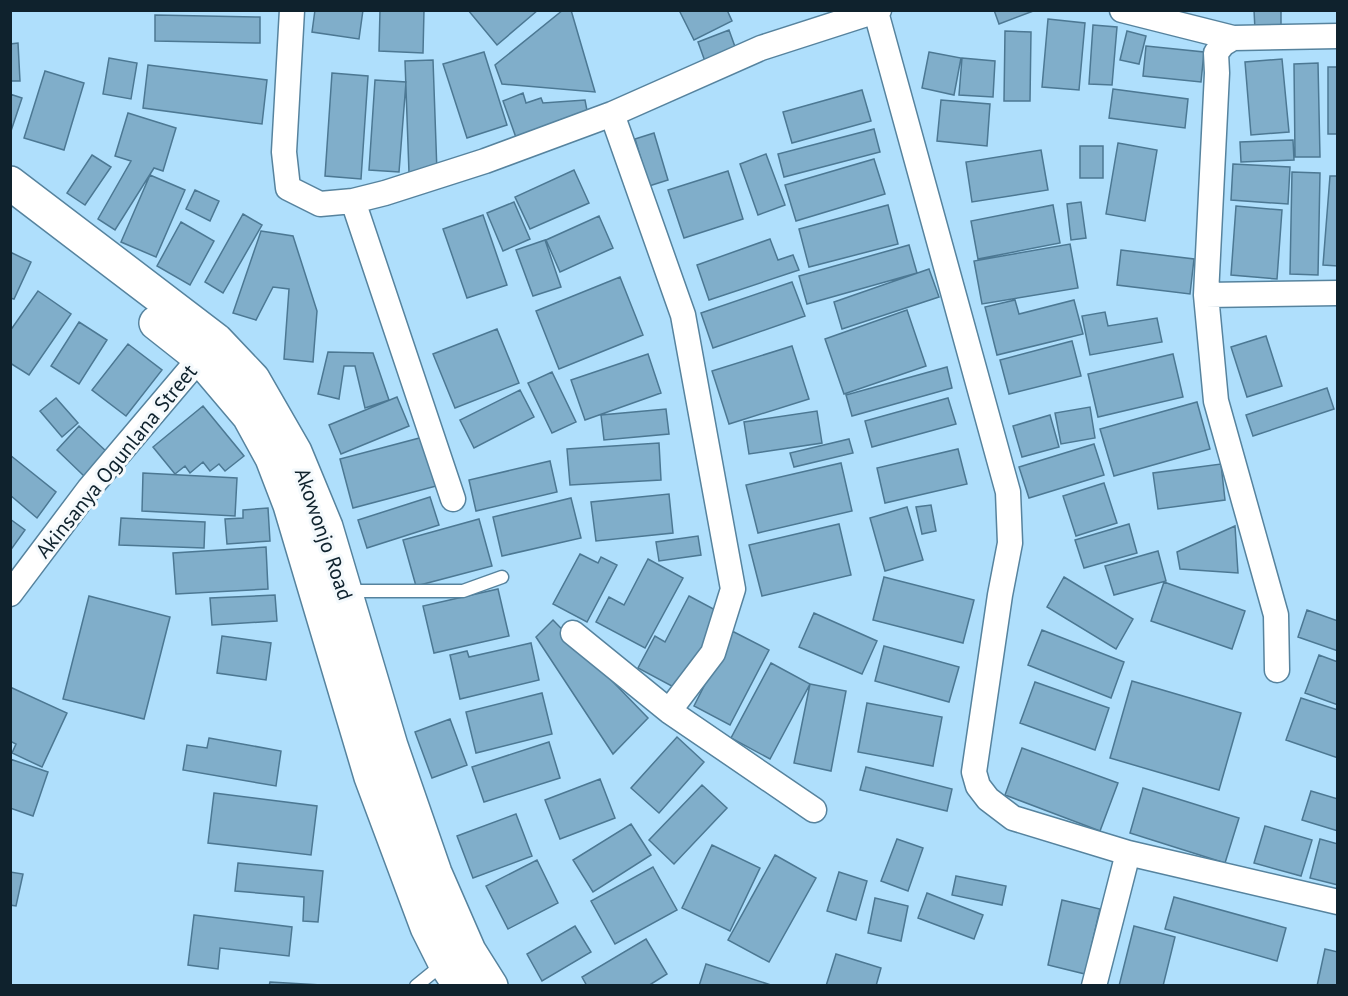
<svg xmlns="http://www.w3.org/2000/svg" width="1348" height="996" viewBox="0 0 1348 996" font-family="'PT Sans',sans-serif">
<rect width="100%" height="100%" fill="#afdffc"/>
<path fill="#80aeca" stroke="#4c7893" stroke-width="1.5" d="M315 10H363L359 39 312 32Z
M380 10H424L423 53 379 51Z
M468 10H538L497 45Z
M563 10H571L595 92 502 84 495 65Z
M679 10H727L732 21 694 40Z
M994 10H1036L999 24Z
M1254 10H1281V30H1255Z
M155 15 260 17V43L155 41Z
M1048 19 1085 23 1079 90 1042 87Z
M1093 25 1117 27 1112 85 1089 84Z
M729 30 738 55 707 67 698 42Z
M1005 31 1031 32 1030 101H1004Z
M1127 31 1146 36 1139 64 1120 60Z
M18 43 20 81H10V44Z
M1146 46 1204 52 1201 82 1143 76Z
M484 52 507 125 467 138 443 64Z
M929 52 961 58 954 95 922 88Z
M109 58 137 63 131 99 103 94Z
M962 58 995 61 993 97 959 95Z
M1282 59 1289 132 1251 135 1245 62Z
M433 60 437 172 409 173 405 61Z
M1318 63 1320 157H1295L1294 64Z
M148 65 267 80 262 124 143 108Z
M1328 67H1338V134H1328Z
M45 71 84 83 64 150 24 138Z
M332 73 368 76 361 179 325 176Z
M375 80 406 82 399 172 369 170Z
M1113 89 1188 99 1185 128 1109 118Z
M862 90 871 121 792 143 783 112Z
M523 93 526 103 541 98 543 103 585 100 589 121 519 146 503 101Z
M10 94 22 98 10 134Z
M941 100 990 104 987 146 937 141Z
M128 113 176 128 163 171 154 168 115 230 98 219 131 161 115 156Z
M874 129 880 152 784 177 778 154Z
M654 133 668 180 649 186 635 139Z
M1293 140 1294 160 1241 162 1240 142Z
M1118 143 1157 150 1145 221 1106 214Z
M1080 146H1103V178H1080Z
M1041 150 1048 190 972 202 966 162Z
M766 154 785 205 758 215 740 164Z
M92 155 111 167 85 205 67 193Z
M874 159 885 194 796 221 785 185Z
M1233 164 1290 167 1288 204 1231 200Z
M574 170 589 203 530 229 515 197Z
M728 171 743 219 684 238 668 190Z
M1292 172 1320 173 1318 275 1290 274Z
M150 175 185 190 156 257 121 242Z
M1330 176H1338V266L1323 265Z
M195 190 219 201 210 221 186 209Z
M514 202 530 239 503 251 487 213Z
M1081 202 1086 238 1071 240 1067 204Z
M888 205 898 244 809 267 799 229Z
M1053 205 1060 243 978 259 971 221Z
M1236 206 1282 210 1277 279 1231 275Z
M243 214 262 225 223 293 205 282Z
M483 215 507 285 467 298 443 229Z
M599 216 613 248 560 272 546 240Z
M181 222 214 241 190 285 157 266Z
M261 231 293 236 317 311 313 362 284 359 289 289 273 287 256 320 233 313Z
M770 239 778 260 793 255 799 270 709 300 697 265Z
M545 240 561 287 533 296 516 250Z
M1070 244 1078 288 982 304 974 261Z
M909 245 917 273 807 304 799 276Z
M1121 250 1194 259 1190 294 1117 285Z
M10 252 31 262 14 299 10 298Z
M929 269 939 297 842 329 834 302Z
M620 277 643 335 559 369 536 311Z
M792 282 805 316 713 348 701 313Z
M38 291 71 314 29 375 10 363V331Z
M1015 300 1019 314 1074 300 1083 334 997 355 985 307Z
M907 310 926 366 844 394 825 339Z
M1105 312 1108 326 1157 318 1162 342 1090 355 1082 316Z
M79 322 107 340 79 384 51 366Z
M497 329 519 383 455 408 433 354Z
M1266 336 1282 386 1247 397 1231 347Z
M1072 341 1081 376 1009 394 1000 360Z
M128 344 162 370 126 416 92 390Z
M792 346 809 399 729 424 712 371Z
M328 352 373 353 389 400 365 408 355 366H344L339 399 318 394Z
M648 354 661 393 585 420 571 380Z
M1173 354 1183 397 1098 417 1088 374Z
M947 367 952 388 852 416 846 395Z
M552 372 576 422 552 433 528 383Z
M1327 388 1334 409 1253 436 1246 415Z
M520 390 534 417 474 448 460 420Z
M397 397 409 426 341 454 329 425Z
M56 398 78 423 62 437 40 411Z
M948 398 956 424 872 447 865 421Z
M1197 402 1210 449 1114 476 1100 429Z
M203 406 244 456 225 471 219 464 210 471 203 462 190 473 185 466 175 474 153 447Z
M1090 407 1095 438 1061 444 1055 413Z
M666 409 669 434 604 440 601 415Z
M817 411 822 443 749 454 744 422Z
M1050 415 1059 447 1022 457 1013 426Z
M79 426 107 452 84 476 57 450Z
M427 436 440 485 353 508 340 459Z
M849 439 853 453 794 467 790 453Z
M659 443 661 480 570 485 567 449Z
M1094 444 1104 475 1029 498 1019 467Z
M958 449 967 484 885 503 877 468Z
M10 455 56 492 37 518 10 495Z
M550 461 557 492 476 511 469 480Z
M841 463 852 511 758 533 746 485Z
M1221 464 1225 500 1158 509 1153 473Z
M143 473 237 478 235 516 142 511Z
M1104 483 1117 523 1076 536 1063 496Z
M669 494 673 533 596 541 591 502Z
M430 497 439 525 367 548 358 520Z
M571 498 581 538 502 556 493 517Z
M931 505 936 531 922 534 916 507Z
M907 507 923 560 885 571 870 518Z
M268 508 270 541 227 544 225 519 243 518V510Z
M121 518 205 522 204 548 119 545Z
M10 519 25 530 10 551Z
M479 519 492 566 416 586 403 540Z
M839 524 851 575 762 596 749 545Z
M1129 524 1137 553 1084 568 1075 540Z
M1235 526 1238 573 1180 569 1177 552Z
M698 536 701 555 659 561 656 542Z
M266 547 268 589 176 594 173 553Z
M1158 551 1166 581 1114 595 1105 566Z
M580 554 598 563 601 557 617 565 587 622 553 604Z
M648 559 683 578 645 648 596 622 609 597 624 605Z
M884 577 974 600 963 643 873 620Z
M1064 577 1133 619 1116 649 1047 607Z
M1164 582 1245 611 1232 649 1151 621Z
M498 589 509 636 434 653 423 606Z
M275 595 277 621 212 625 210 598Z
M89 596 170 617 144 719 63 699Z
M689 596 721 613 681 691 638 668 655 636 665 642Z
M1307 610 1338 621V651L1298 637Z
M814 613 877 641 862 674 799 647Z
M553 620 648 718 613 754 536 637Z
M1042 630 1124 662 1111 698 1028 665Z
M732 631 769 650 730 725 694 706Z
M222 636 271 643 266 680 217 673Z
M531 643 539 680 460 699 450 655 467 651 469 657Z
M884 646 959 667 949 702 875 681Z
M1319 655 1338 662V705L1305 693Z
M771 663 810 684 770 759 731 738Z
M1132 681 1241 713 1219 790 1110 758Z
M1035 682 1109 708 1095 750 1020 723Z
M810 684 846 691 831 771 794 763Z
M10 687 67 713 42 767 12 753 16 744 10 741Z
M542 693 552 734 476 753 466 712Z
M1301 698 1338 710V758L1286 740Z
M867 703 942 717 933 766 858 752Z
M450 719 467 765 432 778 415 732Z
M677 737 704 762 659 813 631 788Z
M209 738 281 751 276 786 183 770 187 745 207 748Z
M549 742 560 778 484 802 472 767Z
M1022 748 1118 783 1100 831 1005 795Z
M10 759 48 772 33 816 10 808Z
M866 767 952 789 947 811 860 790Z
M600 779 615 818 560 839 545 800Z
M702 785 727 808 674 864 649 840Z
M1143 788 1239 818 1225 863 1130 833Z
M1311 791 1338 799V831L1302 820Z
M214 793 317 806 311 855 208 843Z
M516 814 532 856 473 878 457 836Z
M631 824 651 855 593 892 573 860Z
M1265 826 1312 840 1301 876 1254 863Z
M897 839 923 848 908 891 881 881Z
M1320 839 1338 844V885L1310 878Z
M712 845 760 868 730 931 682 908Z
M775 855 816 878 769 962 728 940Z
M537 860 558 903 508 929 486 886Z
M238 863 323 871 318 922 303 921 304 897 235 891Z
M653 867 677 910 615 944 591 901Z
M10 872 23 874 16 906 10 905Z
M839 872 867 881 856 920 827 911Z
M956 876 1006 886 1002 905 952 895Z
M927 893 983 915 974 939 918 918Z
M1174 897 1286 928 1277 961 1165 929Z
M875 898 908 906 901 941 868 933Z
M1062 900 1100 909 1085 974 1048 965Z
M194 915 292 927 289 956 220 948 218 969 188 965Z
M575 926 591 952 542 981 527 954Z
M1134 926 1175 937 1163 986H1119Z
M646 939 667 974 648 986H587L582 977Z
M1325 949 1338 952V986H1317Z
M836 954 881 968 876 986H826Z
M706 964 774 986H699Z
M270 982 339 986H269Z"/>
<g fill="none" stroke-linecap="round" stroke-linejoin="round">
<defs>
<path id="lane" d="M348 591H463L502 577
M416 986 443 964"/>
<path id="street" d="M292 10 284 152 288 188 320 204 353 201 385 193 485 161 612 114 761 48 879 10
M1122 10 1233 38
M876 12 1008 492 1010 543 1000 595 974 772 978 786 988 799 1013 818 1128 853 1338 902
M612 114 683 315 733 589 713 653 669 711
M353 201 453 499
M1206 295 1338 293
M10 594 89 489 210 346
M573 633 669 711 814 810
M1277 670 1276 615 1216 401 1206 295 1217 73 1216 53 1223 44 1233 38 1338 36
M1094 986 1128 853"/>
<path id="secondary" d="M10 183 216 340 253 379 295 452 326 527 391 746 435 873 469 951 491 986
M156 323 199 357 249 416 272 458 290 505 371 777 427 927 445 963 460 986"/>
</defs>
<use href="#lane" stroke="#56839e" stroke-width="15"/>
<use href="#street" stroke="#56839e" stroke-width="27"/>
<use href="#secondary" stroke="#56839e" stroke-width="36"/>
<use href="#lane" stroke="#fff" stroke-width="12"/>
<use href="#street" stroke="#fff" stroke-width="24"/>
<use href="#secondary" stroke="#fff" stroke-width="33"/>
</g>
<g text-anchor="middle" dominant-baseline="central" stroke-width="6" stroke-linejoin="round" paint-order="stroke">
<g font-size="21" fill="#0f222d" stroke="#f4f9fc">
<text transform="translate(116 461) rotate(-51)">Akinsanya Ogunlana Street</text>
<text transform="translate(324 534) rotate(71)">Akowonjo Road</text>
</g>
</g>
<rect width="1348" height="996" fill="none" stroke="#0f222d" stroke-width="24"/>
</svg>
